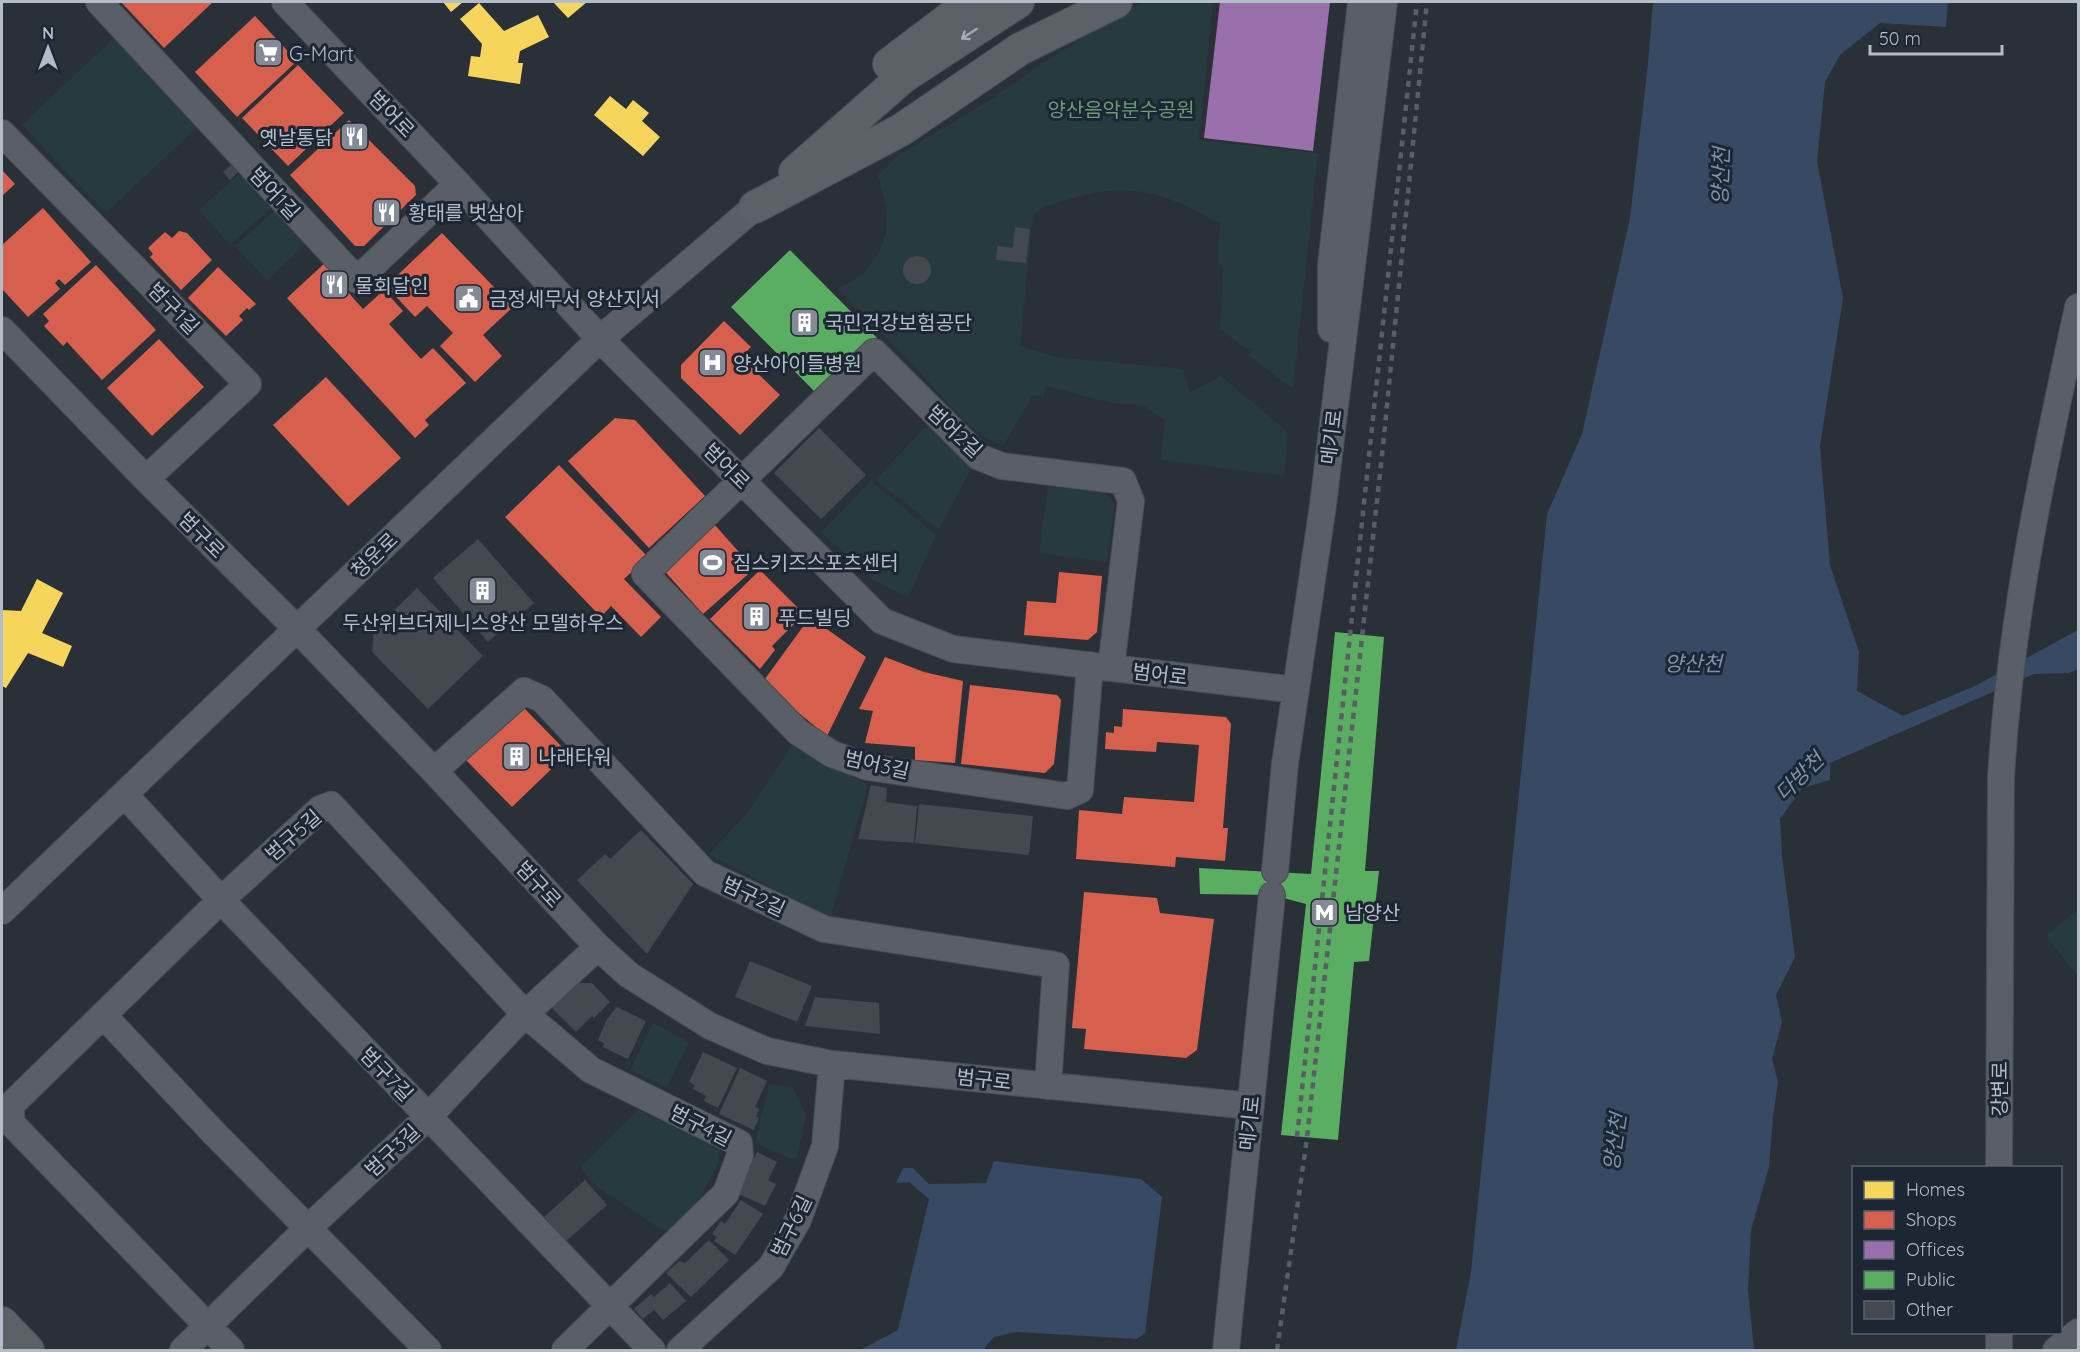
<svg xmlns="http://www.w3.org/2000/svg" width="2080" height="1352" viewBox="0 0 2080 1352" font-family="Quicksand,'Noto Sans KR',sans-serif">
<rect width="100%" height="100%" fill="#2a3038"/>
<path fill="#273a3e" d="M1142 2H1213L1199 140 1318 153 1293 389 1248 355 1254 349 1245 348 1220 329 1223 268 1218 261 1220 224C1166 193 1132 181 1070 199 1058 203 1042 206 1033 215L1020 346 1055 357 1183 369 1190 392 1221 376 1288 432 1284 476 1161 460 1165 420 1142 405 1111 403 1046 386 1044 397 1033 395 1003 446 983 437 958 415 911 362 838 289 863 274 880 251 887 230 886 206 878 175 900 154 987 102 1055 55Z
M114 38 198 126 106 213 22 125Z
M240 173 271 208 230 245 199 210Z
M276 209 307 243 267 280 235 246Z
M930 422 974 464 939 529 875 480Z
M871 481 936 535 908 598 872 579 821 532Z
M1048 486 1105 493 1115 503 1107 562 1039 553Z
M792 745 868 785 830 919 709 854 749 811Z
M2078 909V976L2046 936Z
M653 1023 689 1042 667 1087 630 1070Z
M769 1084 793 1087 806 1116 797 1157 792 1159 755 1143Z
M638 1110 714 1145 719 1149 720 1155 717 1166 703 1192 690 1211 665 1232 596 1186 589 1179 581 1167Z"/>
<path fill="#384963" d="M1653 2H1948L1946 27 1880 23 1840 55 1825 82 1817 161 1843 298 1820 446 1830 565 1859 652 1857 691 1903 716 1975 686 2078 630V669L2069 673 2034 674 1830 763V780L1802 788 1780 819 1782 856 1795 957 1776 995 1782 1022 1772 1059 1778 1082 1773 1117 1769 1167 1751 1230 1748 1290 1754 1350H1456L1471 1272 1547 514 1582 434 1630 218 1648 64Z
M994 1161 1141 1179 1162 1197 1145 1333 1137 1339 1017 1332 994 1337 985 1347V1350H860L898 1330 929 1199 909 1182 896 1183 903 1168H913L929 1184 986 1183Z"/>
<path fill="#f6d55c" d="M443 2H463L451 12Z
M553 2H587L568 18Z
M479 3 504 31 538 15 549 37 520 51 518 63H523L520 84 468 76 471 56 480 57 482 44 460 19Z
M610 96 626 109 633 100 649 113 642 121 660 137 643 156 594 115Z
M37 579 63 593 42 633 72 646 63 667 28 653 6 688 2 686V610L21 611Z"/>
<path fill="#d6604d" d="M121 2H213L164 48Z
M255 16 297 61 237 117 195 72Z
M298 65 344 113 288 166 242 118Z
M349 120 415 186 416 195 364 246H355L290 175Z
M2 170 15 184 2 196Z
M43 208 91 262 65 285 59 279 55 283 60 289 28 317 2 289V245Z
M179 231 187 233 212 260 181 290 150 257 153 254 148 248 165 232 172 238Z
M442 233 513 307 483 335 502 356 475 382 440 346 453 333 427 306 415 317 386 286Z
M327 261 351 288 347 291 363 309 384 290 403 311 389 324 421 359 433 348 466 383 425 420 429 425 415 438 287 298Z
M96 265 156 330 102 380 67 342 63 346 44 326 49 321 43 314Z
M218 267 256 304 249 310 247 308 239 316 243 320 226 336 188 298Z
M724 321 751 347 741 357 780 395 740 435 681 378V365Z
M159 339 204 387 152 436 107 388Z
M326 377 401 458 348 506 273 425Z
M615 418 635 420 705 496 649 548 568 461Z
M559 465 648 557 624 579 661 617 641 637 611 606 601 617 505 517Z
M714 524 754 569 703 614 660 566Z
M760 570 804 614 772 646 775 650 760 669 710 619Z
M1059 572 1102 576 1097 632 1088 640 1024 635 1027 601 1056 603Z
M810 617 866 657 827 736 762 683Z
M885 657 924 672 963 681 955 763 915 760V747L865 743 873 711 859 709Z
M970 685 1057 695 1061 700 1054 764 1045 773 961 764Z
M524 708 568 753 512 807 465 759Z
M1123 709 1226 717 1231 724 1223 828H1228L1225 861 1176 857 1175 867 1076 859 1079 810 1122 814 1124 797 1194 802 1199 745 1157 742 1156 752 1105 749 1106 732 1114 733V726L1122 727Z
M1084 892 1157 898 1160 913 1214 919 1197 1050 1186 1058 1084 1049 1086 1029 1072 1028Z"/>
<path fill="#9970ab" d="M1220 2H1330L1313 151 1204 138Z"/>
<path fill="#5aae61" d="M790 250 877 338 818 395 731 307Z
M1335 632 1384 637 1365 871H1379L1369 961 1354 962 1338 1140 1281 1135 1306 904 1272 895 1200 894 1199 868 1311 874Z"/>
<path fill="#444950" d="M231 165 238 172 230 180 223 172Z
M1015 227 1030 229 1026 263 996 260 997 246 1013 248Z
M903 270a14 14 0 1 1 28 0a14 14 0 1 1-28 0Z
M819 428 866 475 821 519 774 473Z
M478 539 534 603 488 642 433 578Z
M417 588 483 656 428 709 372 652 374 630Z
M871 785 887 788 886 802 917 806 914 843 858 839Z
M919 804 1033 816 1029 855 915 843Z
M641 830 693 884 647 954 577 880 605 854 610 859Z
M750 961 812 986 797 1022 735 997Z
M577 983H592L610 1002 594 1018 592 1016 576 1032 552 1008Z
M815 997 879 1003 880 1034 805 1026Z
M617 1007 646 1021 628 1059 603 1047 604 1043 598 1040 607 1019Z
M703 1052 737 1068 718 1108 704 1101 706 1096 693 1089 695 1085 689 1082Z
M740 1068 767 1081 755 1107 759 1109 756 1117 759 1118 754 1130 719 1114Z
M757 1152 777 1162 768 1180 776 1184 765 1206 737 1193Z
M585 1180 607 1205 566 1241 544 1217Z
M741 1200 763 1214 735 1255 714 1241 717 1237 712 1234 721 1221 725 1224Z
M709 1240 729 1260 691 1297 666 1273 679 1261 685 1263Z
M670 1283 686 1301 663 1320 654 1310 643 1319 634 1309 651 1294 654 1297Z"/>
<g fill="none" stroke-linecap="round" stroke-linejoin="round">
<defs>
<path id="minor" d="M99 2 357 280 458 184
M285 2 458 184 600 339 882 621 953 649 1296 690
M2 133 248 384 146 479
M1331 329V265L1361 2
M2 330 146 479 297 629 434 771 598 947 629 975 710 1026 767 1051 832 1064 1251 1106
M1090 665 1080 790 1067 796 868 767 832 754 798 732 645 574 874 352 979 457 1002 466 1123 481 1131 501 1111 668
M434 771 524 691 542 699 705 873 824 929 1056 965 1048 1086
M125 795 221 900 652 1350
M1275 871 1285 764 1323 505 1384 2
M2 911 600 339 755 207
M103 1015 213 1132 428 1350
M1999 1168 2001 778C2010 618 2044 463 2078 307
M1999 1332V1350
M183 1350 308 1228 428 1117 525 1014 598 947
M231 1350 11 1123V1105L221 900 320 809 331 805 525 1014 591 1070 739 1143 740 1155 726 1193 565 1350
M680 1350 771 1267 798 1220 825 1146 832 1064
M1226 1350 1272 895
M2056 1350 2078 1332"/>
<path id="major" d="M889 64 971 2
M795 172 903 77 1018 2
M755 207 901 130 1020 49 1116 2
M2 1323 28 1350"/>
</defs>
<use href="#minor" stroke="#484c53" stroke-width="28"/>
<use href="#major" stroke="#484c55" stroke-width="34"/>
<use href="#minor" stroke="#5a5e66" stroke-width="26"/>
<use href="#major" stroke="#5c6168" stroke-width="32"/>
<path stroke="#595d64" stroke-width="4.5" stroke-dasharray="6 6" stroke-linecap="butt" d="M1297 1137 1417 2
M1277 1350 1307 1138 1383 446 1427 2"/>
</g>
<defs><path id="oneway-shaft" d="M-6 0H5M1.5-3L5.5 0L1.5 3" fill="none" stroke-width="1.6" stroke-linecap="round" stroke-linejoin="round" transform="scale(1.5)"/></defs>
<use stroke="#a2aab6" href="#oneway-shaft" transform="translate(969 34) rotate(147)"/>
<defs>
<symbol id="supermarket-square" viewBox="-11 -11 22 22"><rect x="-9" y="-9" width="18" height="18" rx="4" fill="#848b96" stroke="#1d2633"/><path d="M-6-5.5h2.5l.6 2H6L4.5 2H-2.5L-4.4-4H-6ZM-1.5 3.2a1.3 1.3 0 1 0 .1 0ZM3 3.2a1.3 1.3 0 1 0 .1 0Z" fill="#fff"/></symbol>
<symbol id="restaurant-square" viewBox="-11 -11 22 22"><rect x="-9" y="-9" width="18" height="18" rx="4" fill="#848b96" stroke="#1d2633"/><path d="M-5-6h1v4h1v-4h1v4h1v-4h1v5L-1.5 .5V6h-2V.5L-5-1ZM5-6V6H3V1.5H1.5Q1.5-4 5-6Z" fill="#fff"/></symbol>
<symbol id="civic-square" viewBox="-11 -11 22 22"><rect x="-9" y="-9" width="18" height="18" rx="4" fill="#848b96" stroke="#1d2633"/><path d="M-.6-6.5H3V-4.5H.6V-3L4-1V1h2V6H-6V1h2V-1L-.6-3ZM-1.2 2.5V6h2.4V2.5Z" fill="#fff"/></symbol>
<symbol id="building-square" viewBox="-11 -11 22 22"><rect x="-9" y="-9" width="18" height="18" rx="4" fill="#848b96" stroke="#1d2633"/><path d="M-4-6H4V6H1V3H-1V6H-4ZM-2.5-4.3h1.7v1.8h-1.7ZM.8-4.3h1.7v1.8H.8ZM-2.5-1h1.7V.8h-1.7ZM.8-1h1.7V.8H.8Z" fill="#fff"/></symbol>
<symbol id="hospital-square" viewBox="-11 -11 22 22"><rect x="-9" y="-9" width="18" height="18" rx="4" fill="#848b96" stroke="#1d2633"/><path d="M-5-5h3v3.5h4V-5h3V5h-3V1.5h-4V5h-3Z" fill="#fff"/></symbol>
<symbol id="stadium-square" viewBox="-11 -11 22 22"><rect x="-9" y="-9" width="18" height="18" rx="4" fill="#848b96" stroke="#1d2633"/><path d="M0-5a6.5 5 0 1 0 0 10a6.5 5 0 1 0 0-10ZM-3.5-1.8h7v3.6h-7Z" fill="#fff"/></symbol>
<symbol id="metro-square" viewBox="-11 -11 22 22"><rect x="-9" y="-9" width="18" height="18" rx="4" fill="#848b96" stroke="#1d2633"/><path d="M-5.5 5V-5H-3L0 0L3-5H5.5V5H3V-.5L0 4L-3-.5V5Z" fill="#fff"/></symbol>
</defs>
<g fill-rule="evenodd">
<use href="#supermarket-square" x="252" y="36" width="33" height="33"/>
<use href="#restaurant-square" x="338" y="120" width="33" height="33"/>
<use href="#restaurant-square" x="370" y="196" width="33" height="33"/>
<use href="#restaurant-square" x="318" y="268" width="33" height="33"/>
<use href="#civic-square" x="452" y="282" width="33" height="33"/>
<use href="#building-square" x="788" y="306" width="33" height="33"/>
<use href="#hospital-square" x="696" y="346" width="33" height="33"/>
<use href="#stadium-square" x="696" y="546" width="33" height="33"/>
<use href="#building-square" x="466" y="574" width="33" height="33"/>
<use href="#building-square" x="740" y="600" width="33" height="33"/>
<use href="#building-square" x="500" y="740" width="33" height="33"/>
<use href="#metro-square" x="1308" y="896" width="33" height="33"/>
</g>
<g text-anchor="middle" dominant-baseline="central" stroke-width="6" stroke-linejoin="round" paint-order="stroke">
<g font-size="20" fill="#b4bcc9" stroke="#1d2633" text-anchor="start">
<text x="289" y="53">G-Mart</text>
<text x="333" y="137" text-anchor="end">옛날통닭</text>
<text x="408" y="212">황태를 벗삼아</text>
<text x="355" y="285">물회달인</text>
<text x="489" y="298">금정세무서 양산지서</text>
<text x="825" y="322">국민건강보험공단</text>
<text x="733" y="363">양산아이들병원</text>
<text x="733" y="562">짐스키즈스포츠센터</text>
<text x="778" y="617">푸드빌딩</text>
<text x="483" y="622" text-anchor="middle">두산위브더제니스양산 모델하우스</text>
<text x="538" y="756">나래타워</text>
<text x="1345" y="912">남양산</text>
</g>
<g font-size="20" fill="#6b9a76" stroke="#1d2633">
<text x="1121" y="109">양산음악분수공원</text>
</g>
<g font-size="20" fill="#b4bcc9" stroke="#1d2633">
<text transform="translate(392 114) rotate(46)">범어로</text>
<text transform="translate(275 193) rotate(47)">범어1길</text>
<text transform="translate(174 308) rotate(46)">범구1길</text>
<text transform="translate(955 431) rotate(43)">범어2길</text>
<text transform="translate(1331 437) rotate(-83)">메기로</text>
<text transform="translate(727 466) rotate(45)">범어로</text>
<text transform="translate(202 535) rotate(45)">범구로</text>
<text transform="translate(374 555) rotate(-44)">청운로</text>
<text transform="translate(1160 674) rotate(7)">범어로</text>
<text transform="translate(877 764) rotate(13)">범어3길</text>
<text transform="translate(293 835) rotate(-41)">범구5길</text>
<text transform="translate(539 884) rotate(47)">범구로</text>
<text transform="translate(754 896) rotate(25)">범구2길</text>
<text transform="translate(387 1074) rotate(46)">범구7길</text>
<text transform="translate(984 1079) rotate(6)">범구로</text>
<text transform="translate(1999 1089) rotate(-90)">강변로</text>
<text transform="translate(1249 1123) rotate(-84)">메기로</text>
<text transform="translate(701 1125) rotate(27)">범구4길</text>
<text transform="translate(392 1150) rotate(-43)">범구3길</text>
<text transform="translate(791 1226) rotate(-64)">범구6길</text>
</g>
<g font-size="21" font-style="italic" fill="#7c92b1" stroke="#1d2633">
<text transform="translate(1720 176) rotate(-88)">양산천</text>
<text x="1693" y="663">양산천</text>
<text transform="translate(1799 776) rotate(-45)">다방천</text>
<text transform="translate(1614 1142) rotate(-82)">양산천</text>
</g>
</g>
<rect width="2080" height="1352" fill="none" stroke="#b4bcc9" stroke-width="6"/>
<rect x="1852" y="1166" width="210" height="168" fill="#1d2633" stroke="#59626f" stroke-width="1.5"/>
<rect x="1864" y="1181" width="30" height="18" fill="#f6d55c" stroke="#59626f" stroke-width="1.5"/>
<text x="1906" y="1196" font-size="18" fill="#b4bcc9">Homes</text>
<rect x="1864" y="1211" width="30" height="18" fill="#d6604d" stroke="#59626f" stroke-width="1.5"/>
<text x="1906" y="1226" font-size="18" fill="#b4bcc9">Shops</text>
<rect x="1864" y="1241" width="30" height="18" fill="#9970ab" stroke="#59626f" stroke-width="1.5"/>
<text x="1906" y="1256" font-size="18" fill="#b4bcc9">Offices</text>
<rect x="1864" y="1271" width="30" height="18" fill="#5aae61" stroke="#59626f" stroke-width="1.5"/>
<text x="1906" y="1286" font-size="18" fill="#b4bcc9">Public</text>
<rect x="1864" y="1301" width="30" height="18" fill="#444950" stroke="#59626f" stroke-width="1.5"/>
<text x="1906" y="1316" font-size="18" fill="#b4bcc9">Other</text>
<g transform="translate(48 48)" stroke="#1d2633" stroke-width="4.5" paint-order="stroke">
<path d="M0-4.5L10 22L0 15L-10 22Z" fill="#b4bcc9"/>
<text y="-9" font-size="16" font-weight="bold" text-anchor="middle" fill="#b4bcc9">N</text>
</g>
<path d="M1870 45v9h132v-9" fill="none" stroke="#b4bcc9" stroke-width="3"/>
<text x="1879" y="45" font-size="18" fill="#b4bcc9" stroke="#1d2633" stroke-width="4.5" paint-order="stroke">50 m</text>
</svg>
